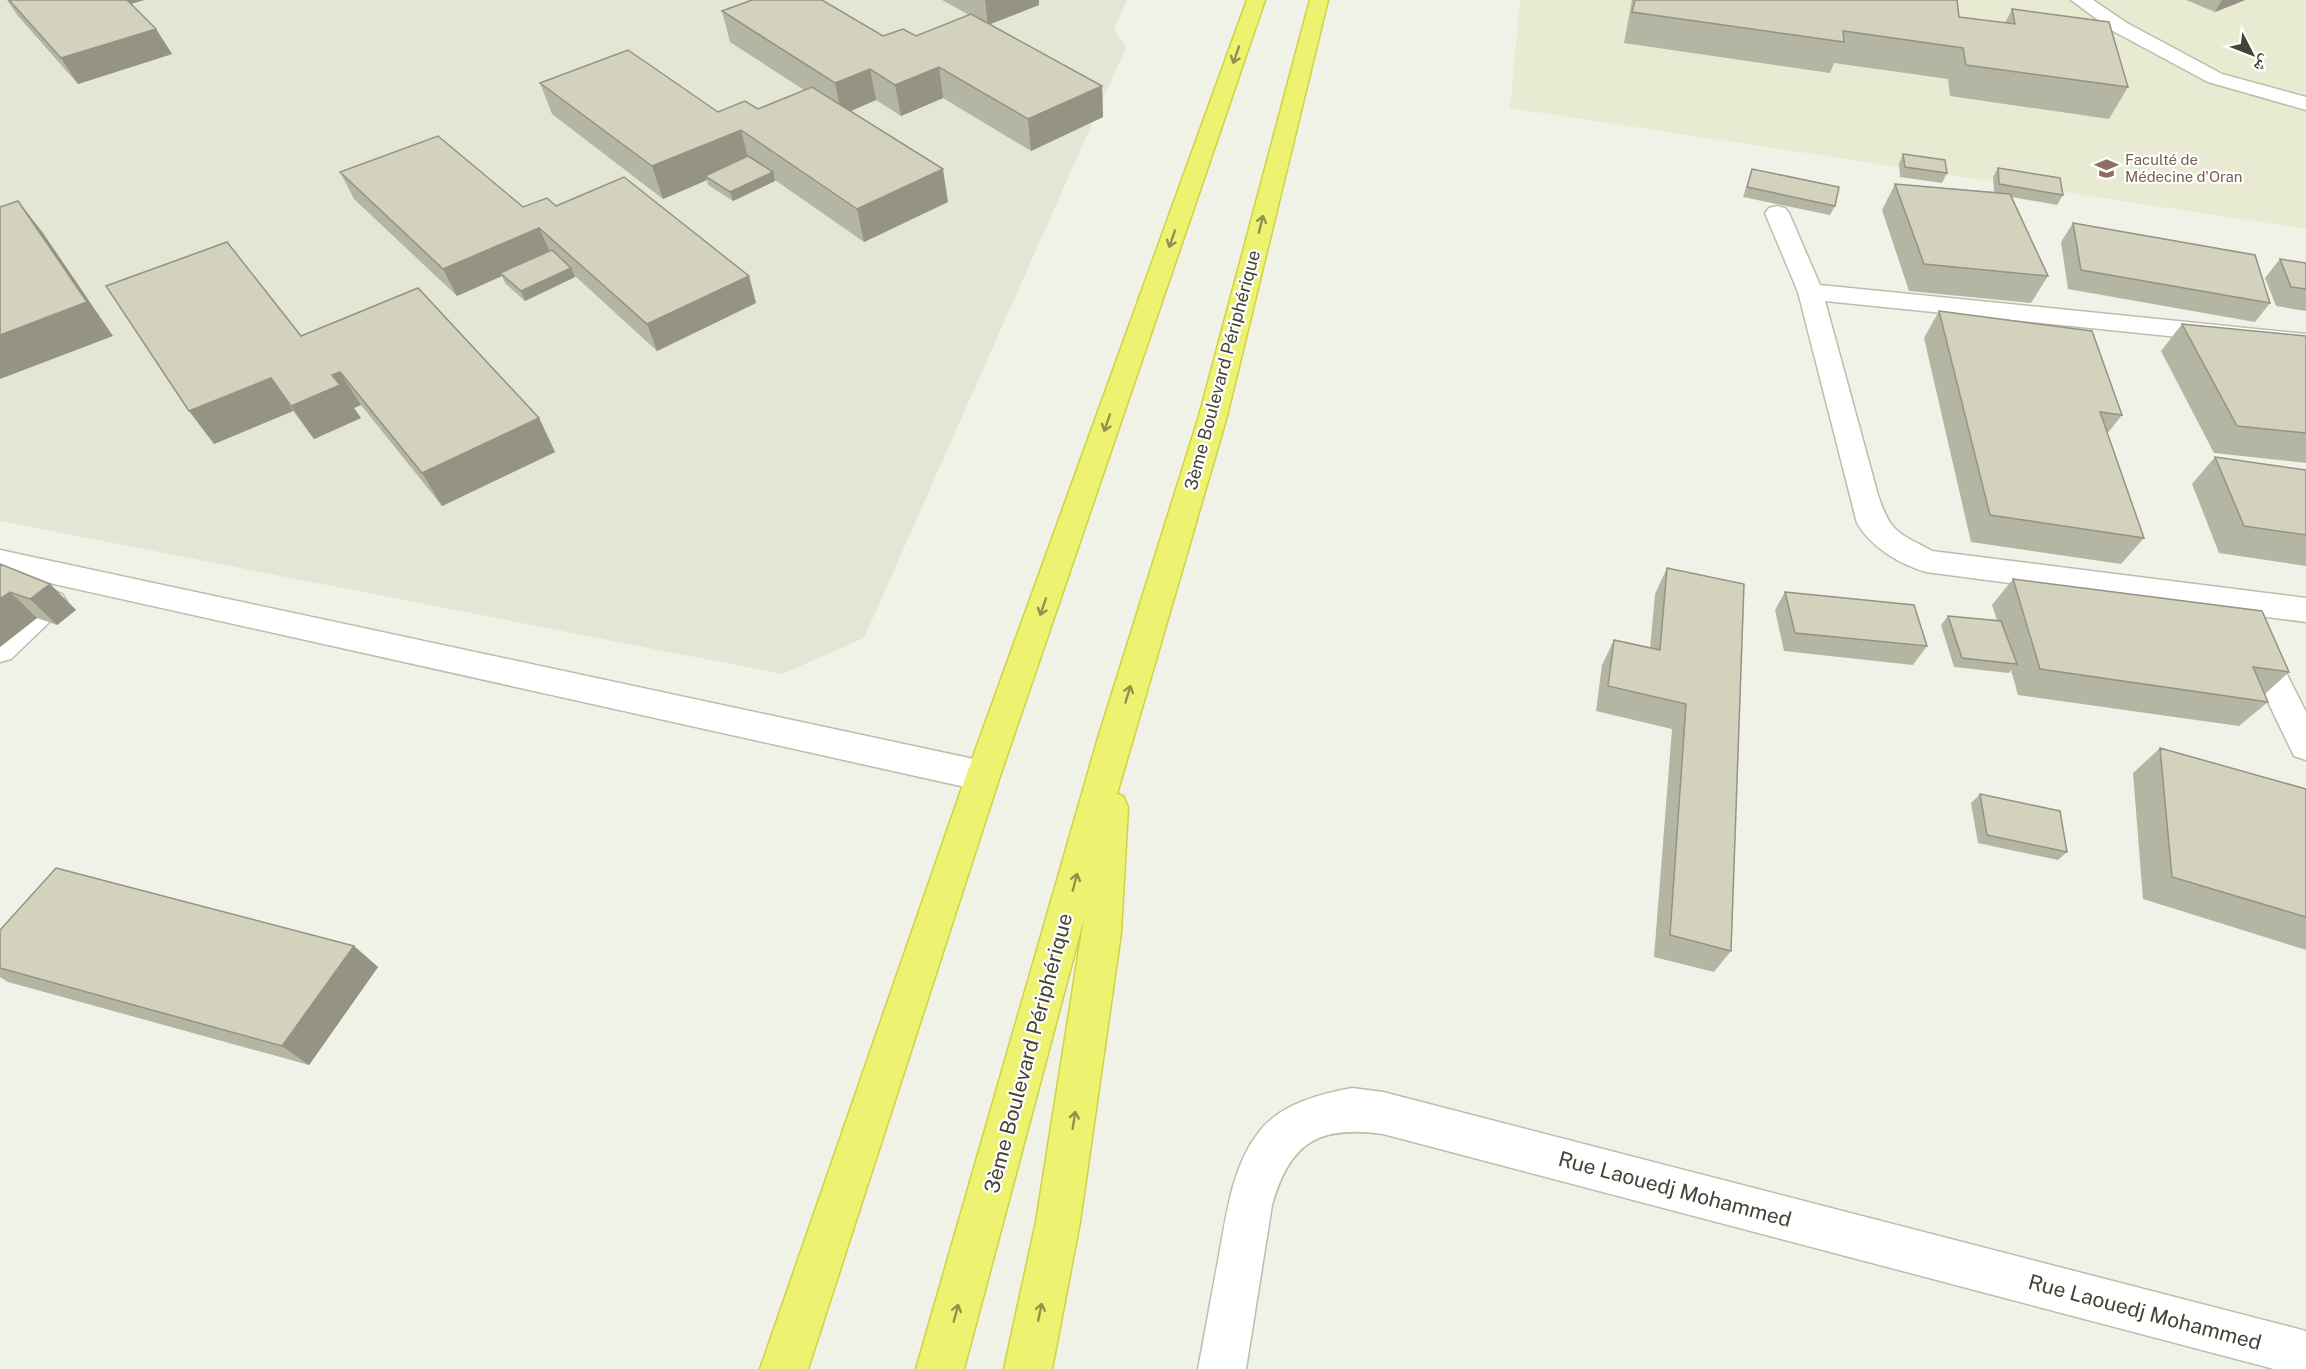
<svg xmlns="http://www.w3.org/2000/svg" width="2306" height="1369" viewBox="0 0 2306 1369" font-family="'Public Sans','Noto Naskh Arabic',sans-serif">
<rect width="100%" height="100%" fill="#f1f2e7"/>
<path fill="#e4e6d5" d="M0 0H1127L1114 29 1126 47 864 638 782 674 0 521Z"/>
<path fill="#e8ead1" d="M1520 0H2306V229L1510 108Z"/>
<g fill="none" stroke-linecap="round" stroke-linejoin="round">
<defs>
<path id="lane" d="M2071 0H2093L2127 23 2222 74 2306 97V110L2208 82 2113 31Z"/>
<path id="street" d="M1777 206 1785 208 1789 213 1820 285 2306 334V350L1825 301 1878 495C1891 534 1898 532 1932 551L2306 598V622L1926 572C1899 564 1871 547 1857 523L1798 292 1765 213 1769 208Z
M0 550 983 761 995 766 1000 776 995 786 983 791 0 572Z
M51 590 62 594 67 602 62 610 11 659 0 662V631L40 594Z
M2256 632 2267 635 2306 712V760L2294 756 2240 644 2245 635Z
M1352 1088 1383 1092 2306 1331V1369H2274L1383 1134C1319 1125 1290 1142 1272 1205L1246 1369H1198C1205 1333 1211 1297 1218 1261 1226 1219 1231 1167 1259 1132 1280 1104 1320 1094 1352 1088Z"/>
<path id="highway" d="M1247 0H1265L1000 776 808 1369H760L966 776Z
M1310 0H1328L1227 416 1117 794 1123 796 1128 807 1121 933 1080 1222 1052 1369H1004L1036 1222 1084 918 964 1369H916L1098 738 1199 416Z"/>
</defs>
<use href="#lane" stroke="#bcbdaa" stroke-width="3"/>
<use href="#street" stroke="#bcbdaa" stroke-width="3"/>
<use href="#highway" stroke="#d0d241" stroke-width="3"/>
<use href="#lane" fill="#fff" fill-rule="evenodd"/>
<use href="#street" fill="#fff" fill-rule="evenodd"/>
<use href="#highway" fill="#edf370" fill-rule="evenodd"/>
</g>
<path fill="#b5b5a3" d="M7 0H144L131 4 156 29 172 54 78 84 18 16Z
M942 0H1039V5L990 24 1102 86 1103 117 1031 151 943 98 901 116 876 100 850 111 948 202 864 242 775 180V181L733 201 708 185 707 180 663 199 552 114 540 83 718 112 758 109 804 90 730 42 722 11 883 36H916L969 15Z
M1632 0H1957L1959 17 2005 23 2012 9 2128 87 2109 119 1950 96 1948 79 1834 63 1830 73 1624 43Z
M2186 0H2245L2215 12Z
M1903 154 1947 173 1942 183 1900 177 1899 163Z
M1998 168 2063 195 2057 205 2012 197 2048 276 2031 303 1909 291 1882 210 1895 184 1994 192 1993 177Z
M1752 169 1835 206 1830 215 1743 197Z
M340 172 523 207 556 206 749 276 756 303 657 351 575 276V277L525 301 505 283 502 276 457 296 354 199Z
M2073 223 2270 303 2255 322 2068 289 2061 242Z
M2280 259 2306 263V311L2276 306 2265 278Z
M1939 311 2122 415 2107 434 2144 538 2121 564 1971 542 1924 338Z
M2182 324 2306 336V463L2214 453 2161 351Z
M301 336 539 418 555 452 442 506 361 405 354 408 361 418 314 439 293 411 214 444Z
M2215 457 2306 470V566L2219 553 2192 484Z
M0 564 50 584 76 610 57 625 37 618 0 647Z
M1667 568 1731 951 1714 972 1654 957 1672 729 1596 711 1602 665 1614 640 1650 648 1655 594Z
M2013 579 2289 672 2265 694 2268 702 2239 726 2018 695 2011 670 2009 673 1954 667 1941 625 1948 616 1997 620 1992 605Z
M1785 592 1927 646 1913 665 1784 651 1775 610Z
M2160 748 2306 789V950L2143 899 2133 773Z
M1980 794 2067 852 2058 860 1978 843 1971 803Z
M0 930 354 946 378 967 309 1065 8 982 0 977Z"/>
<path fill="#949384" d="M120 0H144L123 6Z
M985 0H1039V5L988 25Z
M2222 0H2245L2215 12Z
M156 29 172 54 78 84 61 58Z
M939 67 943 98 901 116 895 85Z
M870 69 876 100 842 115 835 83Z
M1102 86 1103 117 1031 151 1028 119Z
M741 130 749 162 705 176 707 180 663 199 652 166Z
M943 169 948 202 864 242 857 209Z
M773 172 775 181 733 201 730 192Z
M18 201 43 233 113 336 0 379V335Z
M539 228 551 254 500 273 502 276 457 296 443 269Z
M571 268 575 277 525 301 521 291Z
M749 276 756 303 657 351 647 324Z
M340 372 361 405 354 408 361 418 314 439 291 406 332 375Z
M271 378 293 411 214 444 189 411Z
M539 418 555 452 442 506 422 473Z
M50 584 76 610 57 625 30 599Z
M10 592 37 618 0 647V599Z
M354 946 378 967 309 1065 282 1046Z"/>
<path fill="#d3d2bd" stroke="#949384" stroke-width="1.5" d="M9 0H127L156 29 61 58Z
M752 0H822L883 36 903 29 916 36 971 14 1102 86 1028 119 939 67 895 85 870 69 835 83 722 11Z
M1635 0H1957L1959 17 2015 24 2012 9 2109 22 2128 87 1966 65 1963 48 1843 31 1844 42 1632 12Z
M628 50 718 112 745 101 758 109 812 87 943 169 857 209 741 130 652 166 540 83Z
M438 136 523 207 547 198 556 206 624 177 749 276 647 324 539 228 443 269 340 172Z
M1903 154 1945 160 1947 173 1905 167Z
M748 156 773 172 730 192 705 176Z
M1998 168 2060 178 2063 195 1999 184Z
M1752 169 1839 187 1835 206 1747 187Z
M1895 184 2010 194 2048 276 1924 264Z
M18 201 87 302 0 335V207Z
M2073 223 2255 255 2270 303 2081 270Z
M227 242 301 336 418 288 539 418 422 473 340 372 332 375 340 385 291 406 271 378 189 411 106 286Z
M552 250 571 268 521 291 500 273Z
M2280 259 2306 263V289L2291 287Z
M1939 311 2092 331 2122 415 2100 412 2144 538 1990 515Z
M2182 324 2306 336V433L2237 426Z
M2215 457 2306 470V535L2244 526Z
M0 564 50 584 30 599 10 592 0 599Z
M1667 568 1744 584 1731 951 1670 935 1686 704 1608 686 1614 640 1660 650Z
M2013 579 2262 611 2289 672 2253 667 2268 702 2040 669Z
M1785 592 1914 605 1927 646 1795 633Z
M1948 616 2001 621 2017 664 1962 658Z
M2160 748 2306 789V917L2172 877Z
M1980 794 2060 811 2067 852 1987 835Z
M56 868 354 946 282 1046 0 968V930Z"/>
<defs><path id="oneway-shaft" d="M-6 0H5M1.5-3L5.5 0L1.5 3" fill="none" stroke-width="1.6" stroke-linecap="round" stroke-linejoin="round" transform="scale(1.5)"/></defs>
<g stroke="#909350">
<use href="#oneway-shaft" transform="translate(1236 55) rotate(109)"/>
<use href="#oneway-shaft" transform="translate(1261 224) rotate(-76)"/>
<use href="#oneway-shaft" transform="translate(1172 239) rotate(109)"/>
<use href="#oneway-shaft" transform="translate(1107 423) rotate(109)"/>
<use href="#oneway-shaft" transform="translate(1043 607) rotate(109)"/>
<use href="#oneway-shaft" transform="translate(1128 694) rotate(-73)"/>
<use href="#oneway-shaft" transform="translate(1075 882) rotate(-75)"/>
<use href="#oneway-shaft" transform="translate(1074 1120) rotate(-81)"/>
<use href="#oneway-shaft" transform="translate(1040 1312) rotate(-78)"/>
<use href="#oneway-shaft" transform="translate(956 1313) rotate(-75)"/>
</g>
<defs>
<symbol id="university-bare" viewBox="-9 -9 18 18"><path d="M0-5L7-2L0 1L-7-2ZM-4 1L0 2.5L4 1V4Q0 6-4 4Z" fill="#8d6e63" stroke="#fff" stroke-width="2.5" paint-order="stroke"/></symbol>
</defs>
<g fill-rule="evenodd">
<use href="#university-bare" x="2090" y="152" width="33" height="33"/>
</g>
<g text-anchor="middle" dominant-baseline="central" stroke-width="4.5" stroke-linejoin="round" paint-order="stroke">
<g font-size="15" fill="#785e54" stroke="#fff" text-anchor="start">
<text x="2125" y="159">Faculté de<tspan x="2125" dy="17">Médecine d'Oran</tspan></text>
</g>
<g font-size="18" fill="#444436" stroke="#fff">
<text transform="translate(1222 370) rotate(-75)">3ème Boulevard Périphérique</text>
</g>
<g font-size="21" fill="#444436" stroke="#fff">
<text transform="translate(1028 1053) rotate(-75)">3ème Boulevard Périphérique</text>
<text transform="translate(1675 1189) rotate(15)">Rue Laouedj Mohammed</text>
<text transform="translate(2145 1312) rotate(15)">Rue Laouedj Mohammed</text>
</g>
</g>
<g transform="translate(2252 54) rotate(132)" stroke="#ffffff" stroke-width="4.5" paint-order="stroke">
<path d="M0-4.5L10 22L0 15L-10 22Z" fill="#444436"/>
<text y="-9" font-size="16" font-weight="bold" text-anchor="middle" fill="#444436">ش</text>
</g>
</svg>
